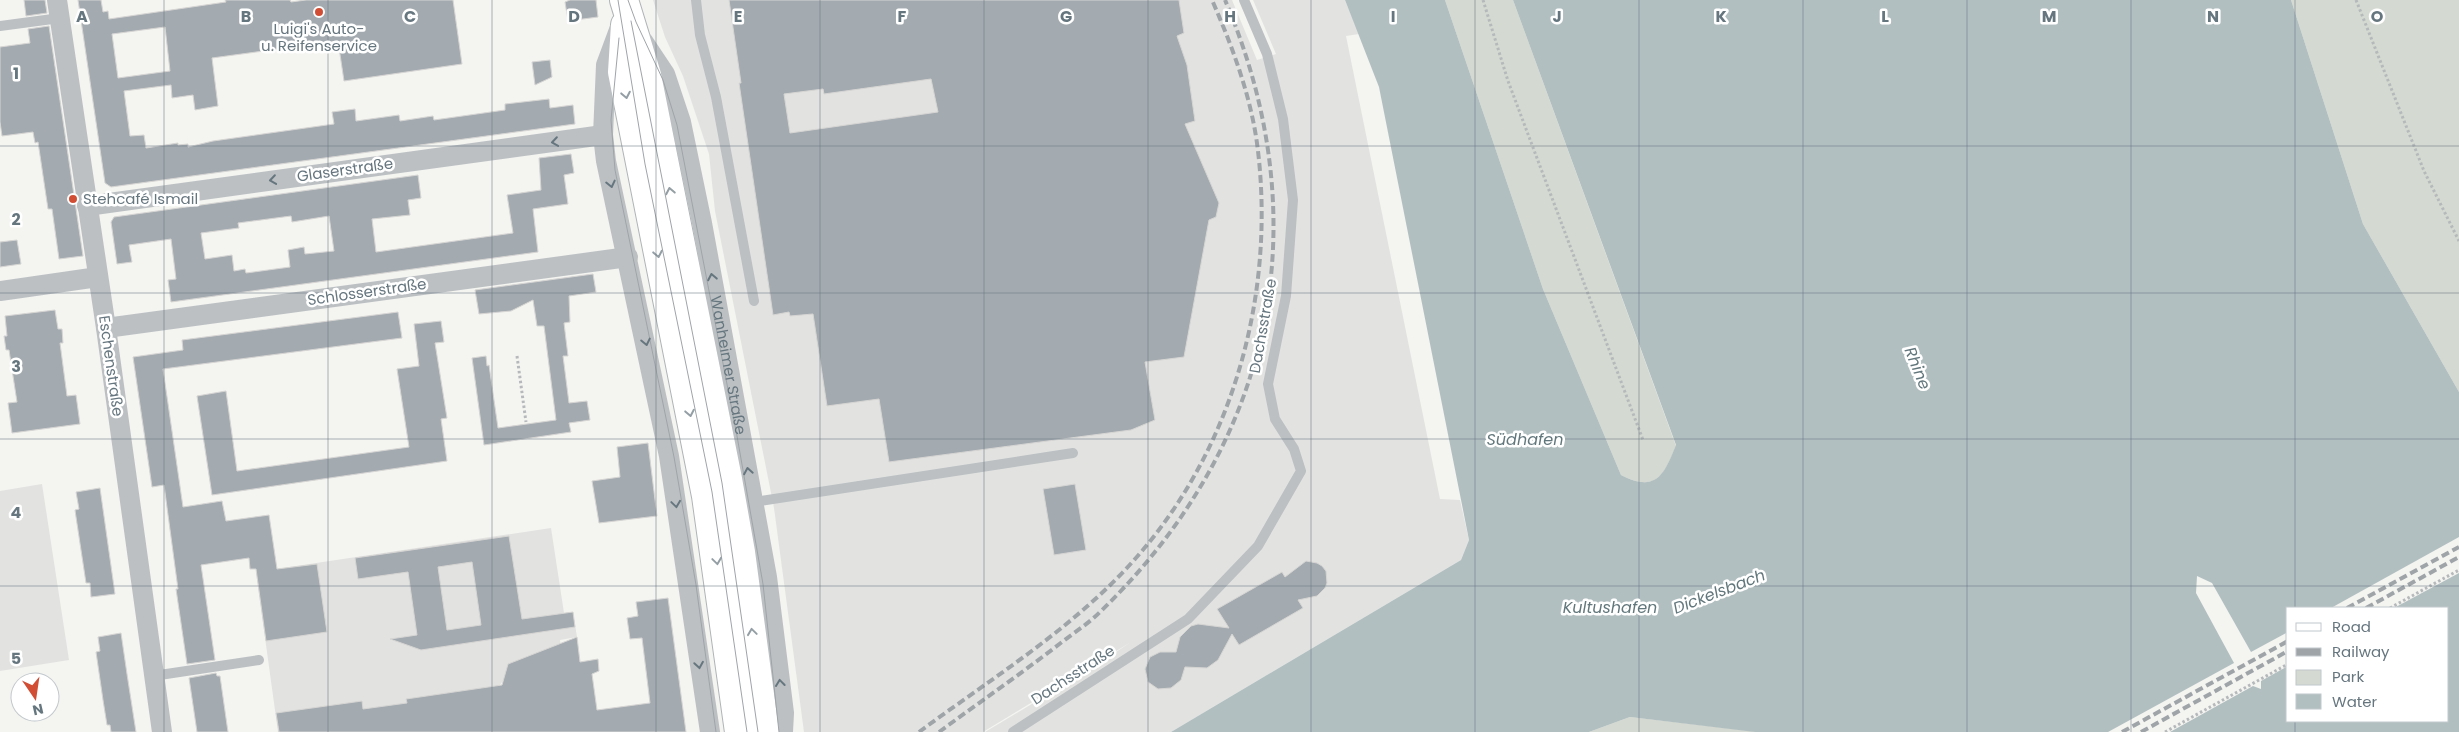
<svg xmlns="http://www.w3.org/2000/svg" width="2459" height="732" font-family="Poppins,sans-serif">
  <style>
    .built { fill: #e2e3e1 }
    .green { fill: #d4d9d1 }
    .water { fill: #b2bfc1; fill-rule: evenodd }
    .pier { fill: #f4f4f1 }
    .building { fill: #a4abb0; stroke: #d6d5d4; fill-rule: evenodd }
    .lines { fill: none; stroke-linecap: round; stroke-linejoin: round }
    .secondary-casing { stroke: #aeb4b7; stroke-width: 30 }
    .path { stroke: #b6b9bb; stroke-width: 3; stroke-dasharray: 2.5 2.5; stroke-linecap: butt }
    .lane { stroke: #bcc0c3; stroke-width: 10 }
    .street { stroke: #bcc0c3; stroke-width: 20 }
    .secondary { stroke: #fff; stroke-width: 28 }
    .tram { stroke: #9ea4a8; stroke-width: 1 }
    .rail { stroke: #9ea4a8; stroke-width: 4; stroke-dasharray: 8 4; stroke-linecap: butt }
    .oneway { stroke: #949fa5 }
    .oneway2 { stroke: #66767f }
    .grid { fill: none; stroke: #66767f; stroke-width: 1; stroke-opacity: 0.55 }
    .poi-dot { fill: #d14e35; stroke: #fff; stroke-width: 2 }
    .labels { text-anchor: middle; stroke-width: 5; stroke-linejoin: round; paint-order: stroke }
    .poi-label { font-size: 15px; fill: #66767f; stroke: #fff }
    .street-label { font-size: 15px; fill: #66767f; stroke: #fff }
    .water-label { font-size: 16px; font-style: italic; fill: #62777c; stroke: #fff }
    .grid-label { font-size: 16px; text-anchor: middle; font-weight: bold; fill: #66767f; stroke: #fff; stroke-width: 5; stroke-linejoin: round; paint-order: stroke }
  </style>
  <rect width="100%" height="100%" fill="#f4f4f1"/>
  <!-- built -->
  <g class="built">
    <polygon points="653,0 1232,0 1257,60 1276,54 1253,0 1345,0 1359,34 1346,36 1440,499 1460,500 1469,540 1461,560 1171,732 985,732 1095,666 1131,642 983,732 804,732 774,508 715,211 709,154 683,76 665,37"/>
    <polygon points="42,484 69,660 0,671 0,491"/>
    <polygon points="551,528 564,613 573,612 577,637 560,640 563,664 510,672 499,686 504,723 627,706 631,732 278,732 256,572"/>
  </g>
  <!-- green -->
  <g class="green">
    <path d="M 1445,0 L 1513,0 L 1676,446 C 1664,475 1656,493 1621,475 L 1543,289 Z"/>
    <polygon points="2291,0 2459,0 2459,392 2363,224"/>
    <polygon points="1630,717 1752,731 1755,732 1589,732"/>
  </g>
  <!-- water -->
  <path class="water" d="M 1345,0 L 1445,0 L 1543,289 L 1621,475 C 1656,493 1664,475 1676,445 L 1513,0 L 2291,0 L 2363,224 L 2459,392 L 2459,732 L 1755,732 L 1630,717 L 1589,732 L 1171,732 L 1461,560 L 1469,540 L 1379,87 ZM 2288,608 L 2448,608 L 2448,721 L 2288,721 Z"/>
  <!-- pier -->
  <g class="pier">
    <polygon points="2459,537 2459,573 2394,608 2331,608"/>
    <polygon points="2197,576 2212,583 2251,652 2288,632 2288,666 2261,681 2261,689 2253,686 2170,732 2108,732 2234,663 2196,593"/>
  </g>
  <!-- building -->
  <g class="building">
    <polygon points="24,0 45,0 47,13 26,16"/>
    <path d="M 78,0 L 101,0 L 103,12 L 108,11 L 109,19 L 226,2 L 225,0 L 290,0 L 291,2 L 306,0 L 453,0 L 462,64 L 344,81 L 338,41 L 212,58 L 218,106 L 195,110 L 193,95 L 172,98 L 171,85 L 124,91 L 130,136 L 144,135 L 146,148 L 178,143 L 178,145 L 188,144 L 188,147 L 213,141 L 334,124 L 332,112 L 355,109 L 356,121 L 399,115 L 400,121 L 433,116 L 434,120 L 505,110 L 505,104 L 549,99 L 550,108 L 573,105 L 575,124 L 111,187 L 105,183 ZM 165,27 L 170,71 L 118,78 L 112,34 Z"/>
    <polygon points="570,0 596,0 598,17 568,21 565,2"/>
    <path d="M 729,0 L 1179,0 L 1184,33 L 1177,36 L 1187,65 L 1195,121 L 1185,124 L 1219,203 L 1216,217 L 1209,220 L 1184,357 L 1145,362 L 1155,420 L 1131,430 L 889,462 L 879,399 L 827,406 L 813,314 L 790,316 L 789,312 L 773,315 L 739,83 L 741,83 ZM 931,79 L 938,112 L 790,133 L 784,94 L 823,89 L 824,94 Z"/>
    <polygon points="49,26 83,256 59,259 52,209 48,209 38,142 35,143 33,132 2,136 0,122 0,47 30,43 28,29"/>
    <polygon points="550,60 552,77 535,85 532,62"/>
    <path d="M 571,154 L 574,173 L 564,175 L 568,204 L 533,209 L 538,252 L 171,302 L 168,280 L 176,279 L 171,239 L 129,245 L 132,262 L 117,264 L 111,222 L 114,217 L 418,175 L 421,198 L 408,200 L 410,215 L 372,219 L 376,252 L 513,233 L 507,195 L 541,190 L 539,158 ZM 291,216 L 292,222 L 329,216 L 334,251 L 305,254 L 304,247 L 288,250 L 290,267 L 246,273 L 245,269 L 234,271 L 232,255 L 205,259 L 201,233 L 239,228 L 238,223 Z"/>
    <polygon points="17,240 21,264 0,267 0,242"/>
    <polygon points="593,274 596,292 569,296 570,322 564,323 568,356 563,356 569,403 587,401 590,420 569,423 571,432 484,445 472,358 486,356 487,366 489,365 498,428 556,420 544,326 537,326 533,300 511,311 479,314 475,290"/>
    <polygon points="55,310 58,329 62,329 63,343 60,343 67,396 76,395 80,424 12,433 8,403 17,402 9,350 6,350 4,336 7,336 5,316"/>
    <polygon points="398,312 402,338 163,369 183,507 222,501 226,521 269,515 277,569 317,564 327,632 266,641 256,569 250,569 249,558 201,565 215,660 187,664 176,589 178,589 164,485 152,487 133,357 183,350 182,340"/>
    <polygon points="441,321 444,342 435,343 447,418 441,419 447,461 212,495 197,396 226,391 237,471 409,447 397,369 419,366 414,324"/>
    <polygon points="648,443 657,516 599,523 592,481 620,477 617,447"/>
    <polygon points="1075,484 1086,550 1054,555 1043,489"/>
    <polygon points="100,488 115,594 91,597 90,583 86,583 76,517 75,510 79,509 76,492"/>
    <path d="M 509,536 L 522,619 L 573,612 L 575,627 L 421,650 L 390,639 L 417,635 L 408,572 L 358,579 L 355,558 ZM 472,562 L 481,625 L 447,630 L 438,567 Z"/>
    <polygon points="1306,561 1317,563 1322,566 1326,571 1327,583 1325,588 1317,596 1298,600 1303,608 1239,645 1232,634 1218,660 1207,668 1185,667 1181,680 1171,688 1158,689 1148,682 1145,669 1150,657 1160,652 1176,652 1180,637 1191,626 1198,624 1229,628 1217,609 1282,572 1285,577"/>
    <polygon points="668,598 686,732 279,732 276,713 362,701 363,709 407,703 406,699 502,685 508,664 577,637 580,662 598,659 599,671 592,674 597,710 650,703 642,638 630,639 627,618 638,616 636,602"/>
    <polygon points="121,633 127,674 136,732 111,732 110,725 107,725 103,700 96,652 100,651 98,637"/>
    <polygon points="216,673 217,676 220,676 228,732 197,732 189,678"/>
  </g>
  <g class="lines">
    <defs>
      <g id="secondary">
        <polyline points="624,0 647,75 728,479 741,552 765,732"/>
        <polyline points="625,25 622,72 706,496 739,732"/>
      </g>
    </defs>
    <!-- secondary casing -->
    <use href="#secondary" class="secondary-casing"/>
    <!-- path -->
    <g class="path">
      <polyline points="1483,0 1508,81 1643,440"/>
      <polyline points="2356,0 2424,171 2459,241"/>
      <polyline points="517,356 526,422"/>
      <polyline points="2390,608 2459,570"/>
      <polyline points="2165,732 2288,664"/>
    </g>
    <!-- lane -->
    <g class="lane">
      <polyline points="696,0 700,35 716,97 754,301"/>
      <polyline points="0,26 60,18"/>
      <polyline points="754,502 1073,453"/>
      <polyline points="153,676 259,660"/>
      <polyline points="1013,732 1188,619 1258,546 1301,471 1294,449 1275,419 1268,384 1286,296 1293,200 1283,119 1267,54 1244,0"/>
    </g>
    <!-- street -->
    <g class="street">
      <polyline points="57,0 106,328 162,732"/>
      <polyline points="619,30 606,65 603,135 606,161 669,456 710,732"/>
      <path id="s1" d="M 643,41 L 665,74 L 681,122 L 702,223 L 767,577 L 784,713 L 783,732"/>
      <polyline points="87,206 603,135"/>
      <polyline points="0,291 98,277"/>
      <polyline points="106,328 628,257"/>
    </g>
    <!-- secondary -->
    <use href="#secondary" class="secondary"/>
    <!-- tram -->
    <g class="tram">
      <polyline points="618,0 645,164 712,492 747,732"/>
      <polyline points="628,0 636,22 663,80 677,125 737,436 763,584 779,732"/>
      <polyline points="631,21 722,483 758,732"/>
      <polyline points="619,38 611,120 615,170 674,457 696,585 716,732"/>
    </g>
    <!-- rail -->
    <g class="rail">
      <polyline points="2347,608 2459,547"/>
      <polyline points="2366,608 2459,557"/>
      <path d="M 919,732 C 992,678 1074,628 1135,559 C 1233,449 1275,296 1258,151 C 1252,99 1233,48 1212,0"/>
      <path d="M 939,732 C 980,702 1022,673 1062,642 C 1075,632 1089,623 1100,612 C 1274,444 1320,222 1225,0"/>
      <polyline points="2122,732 2288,641"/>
      <polyline points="2141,732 2288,651"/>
    </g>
  </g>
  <!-- one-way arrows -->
  <defs><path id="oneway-chevron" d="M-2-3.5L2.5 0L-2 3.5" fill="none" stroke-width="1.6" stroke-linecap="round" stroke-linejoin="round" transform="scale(1.25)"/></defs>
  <g class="oneway">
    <use href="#oneway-chevron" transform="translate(626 95) rotate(79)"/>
    <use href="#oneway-chevron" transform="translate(670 191) rotate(-101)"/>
    <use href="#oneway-chevron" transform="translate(658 254) rotate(79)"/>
    <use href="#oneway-chevron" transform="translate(690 413) rotate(79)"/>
    <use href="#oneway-chevron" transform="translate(717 561) rotate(82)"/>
    <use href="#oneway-chevron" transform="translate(752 632) rotate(-98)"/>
  </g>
  <g class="oneway2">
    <use href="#oneway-chevron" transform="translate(555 142) rotate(172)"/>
    <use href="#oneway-chevron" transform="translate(273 180) rotate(172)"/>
    <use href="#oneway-chevron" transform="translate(611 184) rotate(77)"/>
    <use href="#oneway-chevron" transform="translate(712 277) rotate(-101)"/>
    <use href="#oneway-chevron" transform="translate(646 342) rotate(78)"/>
    <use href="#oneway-chevron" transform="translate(748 471) rotate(-100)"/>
    <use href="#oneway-chevron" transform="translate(676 504) rotate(82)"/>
    <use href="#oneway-chevron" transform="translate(699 665) rotate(81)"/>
    <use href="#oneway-chevron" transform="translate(780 683) rotate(-97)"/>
  </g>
  <!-- grid -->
  <path class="grid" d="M 164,0 L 164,732M 328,0 L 328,732M 492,0 L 492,732M 656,0 L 656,732M 820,0 L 820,732M 984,0 L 984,732M 1148,0 L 1148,732M 1311,0 L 1311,732M 1475,0 L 1475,732M 1639,0 L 1639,732M 1803,0 L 1803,732M 1967,0 L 1967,732M 2131,0 L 2131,732M 2295,0 L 2295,608M 0,146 L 2459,146M 0,293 L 2459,293M 0,439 L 2459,439M 0,586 L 2459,586M 2295,721 L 2295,732"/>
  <!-- markers -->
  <g class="poi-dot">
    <circle cx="319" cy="12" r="5"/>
    <circle cx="73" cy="199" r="5"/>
  </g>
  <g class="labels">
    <!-- poi labels -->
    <g class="poi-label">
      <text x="319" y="34">Luigi's Auto-<tspan x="319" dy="17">u. Reifenservice</tspan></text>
      <text x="83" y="204" text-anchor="start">Stehcafé Ismail</text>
    </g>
    <!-- street labels -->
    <g class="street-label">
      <text transform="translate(345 170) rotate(-8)" y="5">Glaserstraße</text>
      <text transform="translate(367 292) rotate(-8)" y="5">Schlosserstraße</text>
      <text transform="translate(1263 326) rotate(-80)" y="5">Dachsstraße</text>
      <text dy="5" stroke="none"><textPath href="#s1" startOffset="338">Wanheimer Straße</textPath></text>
      <text transform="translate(111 366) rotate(82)" y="5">Eschenstraße</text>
      <text transform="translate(1073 675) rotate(-33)" y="5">Dachsstraße</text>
    </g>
    <!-- water labels -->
    <g class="water-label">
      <text transform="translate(1918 368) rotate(68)" y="6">Rhine</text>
      <text x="1525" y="445">Südhafen</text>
      <text transform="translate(1719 591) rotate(-21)" y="6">Dickelsbach</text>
      <text x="1610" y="613">Kultushafen</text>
    </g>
  </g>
  <g class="grid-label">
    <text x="82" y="22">A</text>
    <text x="246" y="22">B</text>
    <text x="410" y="22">C</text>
    <text x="574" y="22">D</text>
    <text x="738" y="22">E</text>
    <text x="902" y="22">F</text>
    <text x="1066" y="22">G</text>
    <text x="1230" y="22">H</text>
    <text x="1393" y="22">I</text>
    <text x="1557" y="22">J</text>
    <text x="1721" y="22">K</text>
    <text x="1885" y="22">L</text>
    <text x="2049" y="22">M</text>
    <text x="2213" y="22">N</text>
    <text x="2377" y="22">O</text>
    <text x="16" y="79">1</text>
    <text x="16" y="225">2</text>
    <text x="16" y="372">3</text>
    <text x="16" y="518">4</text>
    <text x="16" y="664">5</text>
  </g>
  <!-- legend -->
  <rect x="2286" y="607" width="162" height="115" fill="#ffffff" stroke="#c2c8cc"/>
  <rect x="2296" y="623" width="25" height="8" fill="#ffffff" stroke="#c2c8cc"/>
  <text x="2332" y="632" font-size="15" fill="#66767f">Road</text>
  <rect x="2296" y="648" width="25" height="8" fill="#9ea4a8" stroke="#c2c8cc"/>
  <text x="2332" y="657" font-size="15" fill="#66767f">Railway</text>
  <rect x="2296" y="670" width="25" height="15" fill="#d4d9d1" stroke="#c2c8cc"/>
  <text x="2332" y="682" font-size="15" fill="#66767f">Park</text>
  <rect x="2296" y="694" width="25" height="15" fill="#b2bfc1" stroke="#c2c8cc"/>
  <text x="2332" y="707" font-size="15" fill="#66767f">Water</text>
  <!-- north arrow -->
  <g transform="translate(35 697) rotate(167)"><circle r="24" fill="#ffffff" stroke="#c2c8cc"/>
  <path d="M0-4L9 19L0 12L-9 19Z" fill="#d14e35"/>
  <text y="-8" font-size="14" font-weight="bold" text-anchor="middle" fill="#66767f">N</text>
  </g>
</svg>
